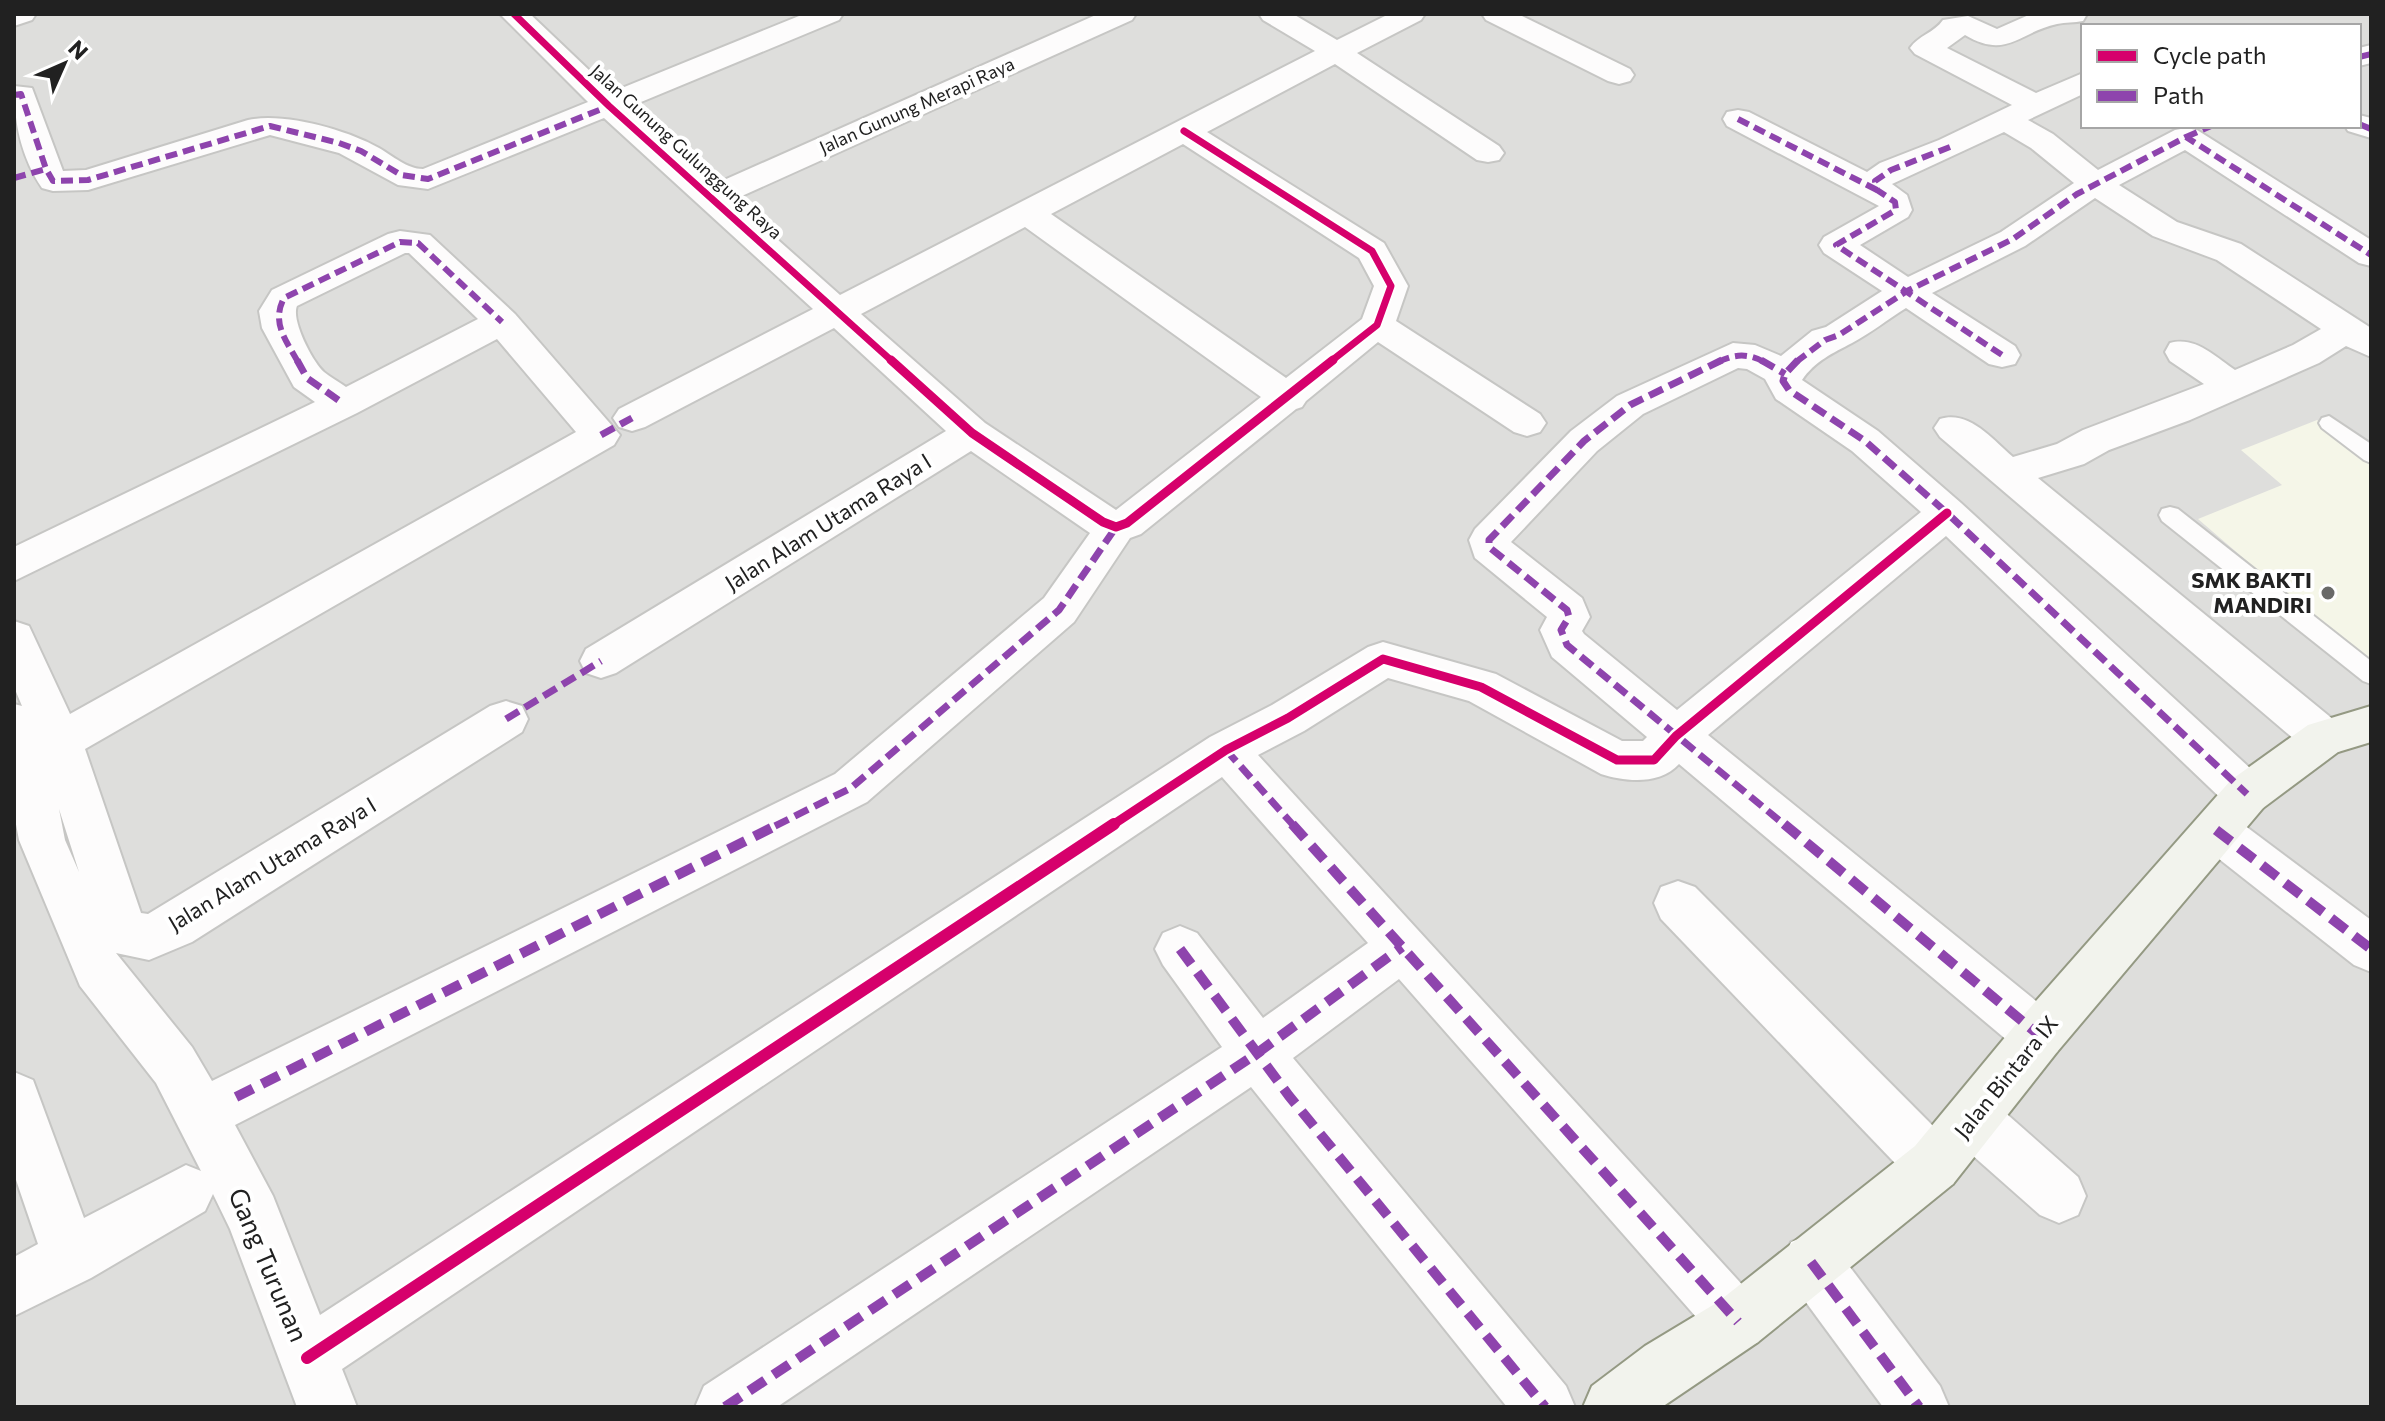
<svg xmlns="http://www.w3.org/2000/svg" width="2385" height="1421" font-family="Commissioner,sans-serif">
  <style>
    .residential { fill: #dededc; fill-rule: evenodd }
    .education { fill: #f5f6e8 }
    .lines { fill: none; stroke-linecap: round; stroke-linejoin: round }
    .lane-casing { stroke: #c6c6c4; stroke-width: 4 }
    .street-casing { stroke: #c6c6c4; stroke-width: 4 }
    .secondary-casing { stroke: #949983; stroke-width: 4 }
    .lane { fill: #fdfcfc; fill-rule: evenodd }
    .street { fill: #fdfcfc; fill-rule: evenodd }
    .secondary { fill: #f2f3ed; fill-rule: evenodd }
    .quiet-far2 { stroke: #8e44ad; stroke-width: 6; stroke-dasharray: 12 6; stroke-linecap: butt }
    .quiet-far1 { stroke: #8e44ad; stroke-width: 7; stroke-dasharray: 15 7; stroke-linecap: butt }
    .quiet { stroke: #8e44ad; stroke-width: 10; stroke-dasharray: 19 10; stroke-linecap: butt }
    .cycleway-far2-casing { stroke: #fff; stroke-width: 11 }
    .cycleway-far1-casing { stroke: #fff; stroke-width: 14 }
    .cycleway-casing { stroke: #fff; stroke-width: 17 }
    .cycleway-far2 { stroke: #d6006c; stroke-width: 7 }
    .cycleway-far1 { stroke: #d6006c; stroke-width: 9 }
    .cycleway { stroke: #d6006c; stroke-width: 12 }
    .poi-dot { fill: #696968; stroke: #fff; stroke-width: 3 }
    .labels { text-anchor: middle; stroke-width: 8; stroke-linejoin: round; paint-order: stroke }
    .far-street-label { font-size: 18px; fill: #212121; stroke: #fff }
    .street-label { font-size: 22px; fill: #212121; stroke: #fff }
    .poi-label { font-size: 22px; font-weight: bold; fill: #212121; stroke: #fff; text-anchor: end }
    .near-street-label { font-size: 26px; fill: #212121; stroke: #fff }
  </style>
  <rect width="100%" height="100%" fill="#efeeeb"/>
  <!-- residential -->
  <path class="residential" d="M 14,14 L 2371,14 L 2371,1407 L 14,1407 ZM 2083,26 L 2359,26 L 2359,126 L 2083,126 Z"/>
  <!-- education -->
  <polygon class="education" points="2317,420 2371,461 2371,668 2198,519 2282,485 2241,450"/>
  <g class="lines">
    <defs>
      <g id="lane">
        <polygon points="2329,416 2371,444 2371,463 2364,460 2322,428 2319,423 2322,418"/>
        <polygon points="2170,507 2178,509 2371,661 2371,684 2363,681 2162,521 2159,515 2162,509"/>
      </g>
      <g id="street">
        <polygon points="14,14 36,14 32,20 14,26"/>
        <path d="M 500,14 L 530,14 L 612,92 L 804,14 L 843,14 L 839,20 L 629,107 L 715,184 L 1098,14 L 1136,14 L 1132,20 L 733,200 L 840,295 L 1315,51 L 1263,20 L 1259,14 L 1293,14 L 1337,40 L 1389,14 L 1425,14 L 1421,20 L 1357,53 L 1499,146 L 1504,153 L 1499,160 L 1488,162 L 1477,160 L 1335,64 L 1207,132 L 1384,243 L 1408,286 L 1396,321 L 1540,414 L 1546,423 L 1540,432 L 1527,436 L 1514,432 L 1378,342 L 1306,401 L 1302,407 L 1296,409 L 1141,534 L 1130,538 L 1074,622 L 867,802 L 235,1125 L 273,1196 L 320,1315 L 1210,737 L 1272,705 L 1368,647 L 1383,642 L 1496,674 L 1622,741 L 1643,741 L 1647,737 L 1552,657 L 1540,630 L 1547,617 L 1475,558 L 1469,540 L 1475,529 L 1571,431 L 1617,396 L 1733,343 L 1755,345 L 1781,356 L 1812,331 L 1826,327 L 1882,291 L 1824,253 L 1819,245 L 1824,237 L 1879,206 L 1727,126 L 1723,119 L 1727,112 L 1738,110 L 1749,112 L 1867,172 L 1880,163 L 1939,140 L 2012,105 L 1915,54 L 1910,48 C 1919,35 1934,33 1943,20 L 1968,16 L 1997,29 L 2031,14 L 2087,14 L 2083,21 C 2074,23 2066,22 2057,24 C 2019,32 2007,60 1965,35 L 1947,48 L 2036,93 L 2083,73 L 2083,94 L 2028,120 L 2053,134 L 2098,170 L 2175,130 L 2186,128 L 2197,130 L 2371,240 L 2371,266 L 2359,263 L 2185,150 L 2119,185 L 2177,222 L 2241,244 L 2371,328 L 2371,357 L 2346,346 L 2319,363 L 2190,420 L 2109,450 L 2084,464 L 2038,478 L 2340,725 L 2346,738 L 2340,751 L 2324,757 L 2308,751 L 1940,437 L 1934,428 L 1940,419 C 1969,410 1992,439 2013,457 L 2057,444 L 2083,430 L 2204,384 L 2170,361 L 2165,352 L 2170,343 C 2196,336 2215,357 2235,370 L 2293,345 L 2321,329 L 2217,260 L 2153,236 L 2095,198 L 2025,246 L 1932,293 L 2015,346 L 2020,355 L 2015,364 L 2002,367 L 1989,364 L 1906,308 C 1888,319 1871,333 1852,343 C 1833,353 1815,361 1802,380 L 1878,431 L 1961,503 L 2263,780 L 2270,794 L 2263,808 L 2247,814 L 2231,808 L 1946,536 L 1708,735 L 2057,1018 L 2065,1035 L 2057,1052 L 2039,1060 L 2021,1052 L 1679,764 C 1660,785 1626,782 1601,774 L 1469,701 L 1388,678 L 1304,731 L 1258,755 L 1758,1302 L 1767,1322 L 1758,1342 L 1738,1351 L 1718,1342 L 1399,979 L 1293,1058 L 1566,1386 L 1575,1407 L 1507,1407 L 1251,1087 L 777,1407 L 695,1407 L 704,1386 L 1222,1047 L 1163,965 L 1155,949 L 1163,933 L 1180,926 L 1197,933 L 1263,1018 L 1368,943 L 1222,777 L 342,1369 L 357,1407 L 297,1407 L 230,1229 L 213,1194 L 205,1211 L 91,1278 L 14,1316 L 14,1257 L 38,1244 L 14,1174 L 14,1072 L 33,1080 L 84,1218 L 186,1165 L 201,1171 L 156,1083 L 80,986 L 19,840 L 14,814 L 14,704 L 22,706 L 14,687 L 14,621 L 29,626 L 70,714 L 576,432 L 497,339 L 357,413 L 14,581 L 14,547 L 315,402 L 294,387 L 262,328 L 259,311 L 272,290 L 388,234 L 400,231 L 430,235 L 515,314 L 620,435 L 614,445 L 85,749 L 141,913 L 148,914 L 490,706 L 506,701 L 522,706 L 528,719 L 522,732 L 192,942 L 149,960 L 116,953 L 192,1047 L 212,1081 L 835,774 L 1044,598 L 1090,533 L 971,451 L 616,673 L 601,678 L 586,673 L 580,661 L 586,649 L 946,431 L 834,328 L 645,427 L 632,431 L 619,427 L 613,418 L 619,409 L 813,309 L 604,118 L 428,189 L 398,185 L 339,153 L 270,135 L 88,190 L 53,191 L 42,188 C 21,157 14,122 14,86 L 32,88 L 63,171 L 86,170 L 248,120 C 284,112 347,130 379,148 C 393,156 407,169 423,169 L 588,102 ZM 2004,132 L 2031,148 L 2074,183 L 2001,232 L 1908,277 L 1860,245 L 1908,217 L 1912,210 L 1907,195 L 1892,184 ZM 1183,144 L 1359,258 L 1374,286 L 1362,319 L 1286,378 L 1051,214 ZM 1025,227 L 1261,397 L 1116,510 L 985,423 L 861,314 ZM 405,253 L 409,253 L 478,319 L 346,387 C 339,382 330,377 324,372 C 312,361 291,320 297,306 ZM 1738,368 L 1747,369 L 1765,379 L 1776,399 L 1852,451 L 1921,512 L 1677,710 L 1584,634 L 1582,631 L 1590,617 L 1582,598 L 1511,542 L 1597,451 L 1643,414 ZM 59,809 L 79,872 L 65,840 Z"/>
        <polygon points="1482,14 1518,14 1630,69 1634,75 1630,81 1619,84 1608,81 1486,20"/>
        <polygon points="2371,45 2371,63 2359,66 2359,48"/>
        <polygon points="2359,115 2371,118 2371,138 2348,131 2345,126 2359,126"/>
        <polygon points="2216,809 2232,816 2371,920 2371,972 2354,965 2200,844 2193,830 2200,816"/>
        <polygon points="1678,881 1695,887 1953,1146 1961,1165 1953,1184 1934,1192 1915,1184 1661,919 1654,903 1661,887"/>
        <polygon points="1973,1093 1992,1101 2078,1177 2086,1196 2078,1215 2059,1223 2040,1215 1954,1139 1946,1120 1954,1101"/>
        <polygon points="1811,1234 1831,1242 1940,1386 1949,1407 1883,1407 1791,1282 1783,1262 1791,1242"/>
      </g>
      <polygon id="secondary" points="2371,706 2371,742 2338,752 2263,808 2057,1052 1953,1184 1758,1342 1662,1407 1583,1407 1592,1386 1645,1346 1718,1302 1915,1146 2021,1018 2231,780 2308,725"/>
    </defs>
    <!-- lane casing -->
    <use href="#lane" class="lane-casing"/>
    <!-- street casing -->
    <use href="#street" class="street-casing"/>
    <!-- secondary casing -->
    <use href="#secondary" class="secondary-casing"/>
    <!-- lane -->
    <use href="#lane" class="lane"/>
    <!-- street -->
    <use href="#street" class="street"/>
    <!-- secondary -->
    <use href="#secondary" class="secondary"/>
    <!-- quiet-far2 -->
    <g class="quiet-far2">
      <polyline points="2359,57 2371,54"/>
      <polyline points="14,95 21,94 46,169 53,181 88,180 270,126 339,143 361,151 401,175 428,179 609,106"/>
      <polyline points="1738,119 1877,190"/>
      <polyline points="2359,124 2371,129"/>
      <polyline points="2186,137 2211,126"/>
      <polyline points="1950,147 1891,170 1875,181 1877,190 1895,202 1896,210 1836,245 2002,355"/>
      <polyline points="14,178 46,169"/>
      <path d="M 298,362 C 286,340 271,323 284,298 L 400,242 L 418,243 L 502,322"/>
      <path d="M 1718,362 C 1734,354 1748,353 1764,362"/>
      <polyline points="1796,362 1825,340 1839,335 1907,291 2013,239 2077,194 2186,137 2371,255"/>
    </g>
    <!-- quiet-far1 -->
    <g class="quiet-far1">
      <polyline points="297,360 307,378 344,404"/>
      <polyline points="1722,360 1630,405 1584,441 1489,540 1489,547 1567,610 1569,617 1561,630 1567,645 1786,826"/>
      <polyline points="1761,360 1785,374"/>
      <polyline points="1798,360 1785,374 1783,381 1789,390 1865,441 1947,513 2247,794"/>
      <polyline points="601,435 632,418"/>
      <polyline points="506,719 601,661"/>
      <polyline points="1226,750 1294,826"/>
      <polyline points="775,826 851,788 1059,610 1116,527"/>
    </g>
    <!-- quiet -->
    <g class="quiet">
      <polyline points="1292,824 1738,1322"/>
      <polyline points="1784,824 2039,1035"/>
      <polyline points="2216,830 2371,949"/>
      <polyline points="1180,949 1289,1096 1545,1407"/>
      <polyline points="236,1097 779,824"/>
      <polyline points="1811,1262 1919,1407"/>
      <polyline points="725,1407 1256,1054 1402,947"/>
    </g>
    <defs>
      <g id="cycleway-far2">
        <polyline points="514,14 609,106 893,362"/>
        <polyline points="1184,131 1372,251 1391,286 1377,325 1330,362"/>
      </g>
      <g id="cycleway-far1">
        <polyline points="891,360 972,433 1103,522 1116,527 1127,523 1333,360"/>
        <polyline points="1111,826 1226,750 1288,718 1383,659 1481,687 1617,760 1654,760 1676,736 1947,513"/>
      </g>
      <polyline id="cycleway" points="307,1358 1114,824"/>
    </defs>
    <!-- cycleway-far2 casing -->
    <use href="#cycleway-far2" class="cycleway-far2-casing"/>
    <!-- cycleway-far1 casing -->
    <use href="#cycleway-far1" class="cycleway-far1-casing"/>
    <!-- cycleway casing -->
    <use href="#cycleway" class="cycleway-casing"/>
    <!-- cycleway-far2 -->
    <use href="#cycleway-far2" class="cycleway-far2"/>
    <!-- cycleway-far1 -->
    <use href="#cycleway-far1" class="cycleway-far1"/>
    <!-- cycleway -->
    <use href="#cycleway" class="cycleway"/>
  </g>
  <!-- markers -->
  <circle class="poi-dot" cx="2328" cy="593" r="8"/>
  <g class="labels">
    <!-- far-street labels -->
    <g class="far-street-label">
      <text transform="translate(917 106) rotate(-24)" y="6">Jalan Gunung Merapi Raya</text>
      <text transform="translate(686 152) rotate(42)" y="6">Jalan Gunung Gulunggung Raya</text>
    </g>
    <!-- street labels -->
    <g class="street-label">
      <text transform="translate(828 522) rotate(-32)" y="8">Jalan Alam Utama Raya I</text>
      <text transform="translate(272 864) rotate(-31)" y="8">Jalan Alam Utama Raya I</text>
      <text transform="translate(2006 1077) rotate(-51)" y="8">Jalan Bintara IX</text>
    </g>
    <!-- poi labels -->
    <g class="poi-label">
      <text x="2312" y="588">SMK BAKTI<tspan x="2312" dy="25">MANDIRI</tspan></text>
    </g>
    <!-- near-street labels -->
    <g class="near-street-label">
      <text transform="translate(268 1265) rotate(67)" y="9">Gang Turunan</text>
    </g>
  </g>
  <!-- border -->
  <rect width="2385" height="1421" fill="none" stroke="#212121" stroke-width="32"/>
  <!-- legend -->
  <rect x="2081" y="24" width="280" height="104" fill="#ffffff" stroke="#a6a6a6" stroke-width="2"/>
  <rect x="2097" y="50" width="40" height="12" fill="#d6006c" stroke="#a6a6a6" stroke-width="2"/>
  <text x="2153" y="64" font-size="24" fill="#212121">Cycle path</text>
  <rect x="2097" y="90" width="40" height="12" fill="#8e44ad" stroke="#a6a6a6" stroke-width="2"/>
  <text x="2153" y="104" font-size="24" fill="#212121">Path</text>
  <!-- north arrow -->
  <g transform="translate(64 64) rotate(45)" stroke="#ffffff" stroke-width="6" paint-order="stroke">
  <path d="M0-6L14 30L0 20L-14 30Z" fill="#212121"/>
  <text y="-12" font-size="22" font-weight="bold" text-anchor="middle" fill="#212121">N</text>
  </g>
</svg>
